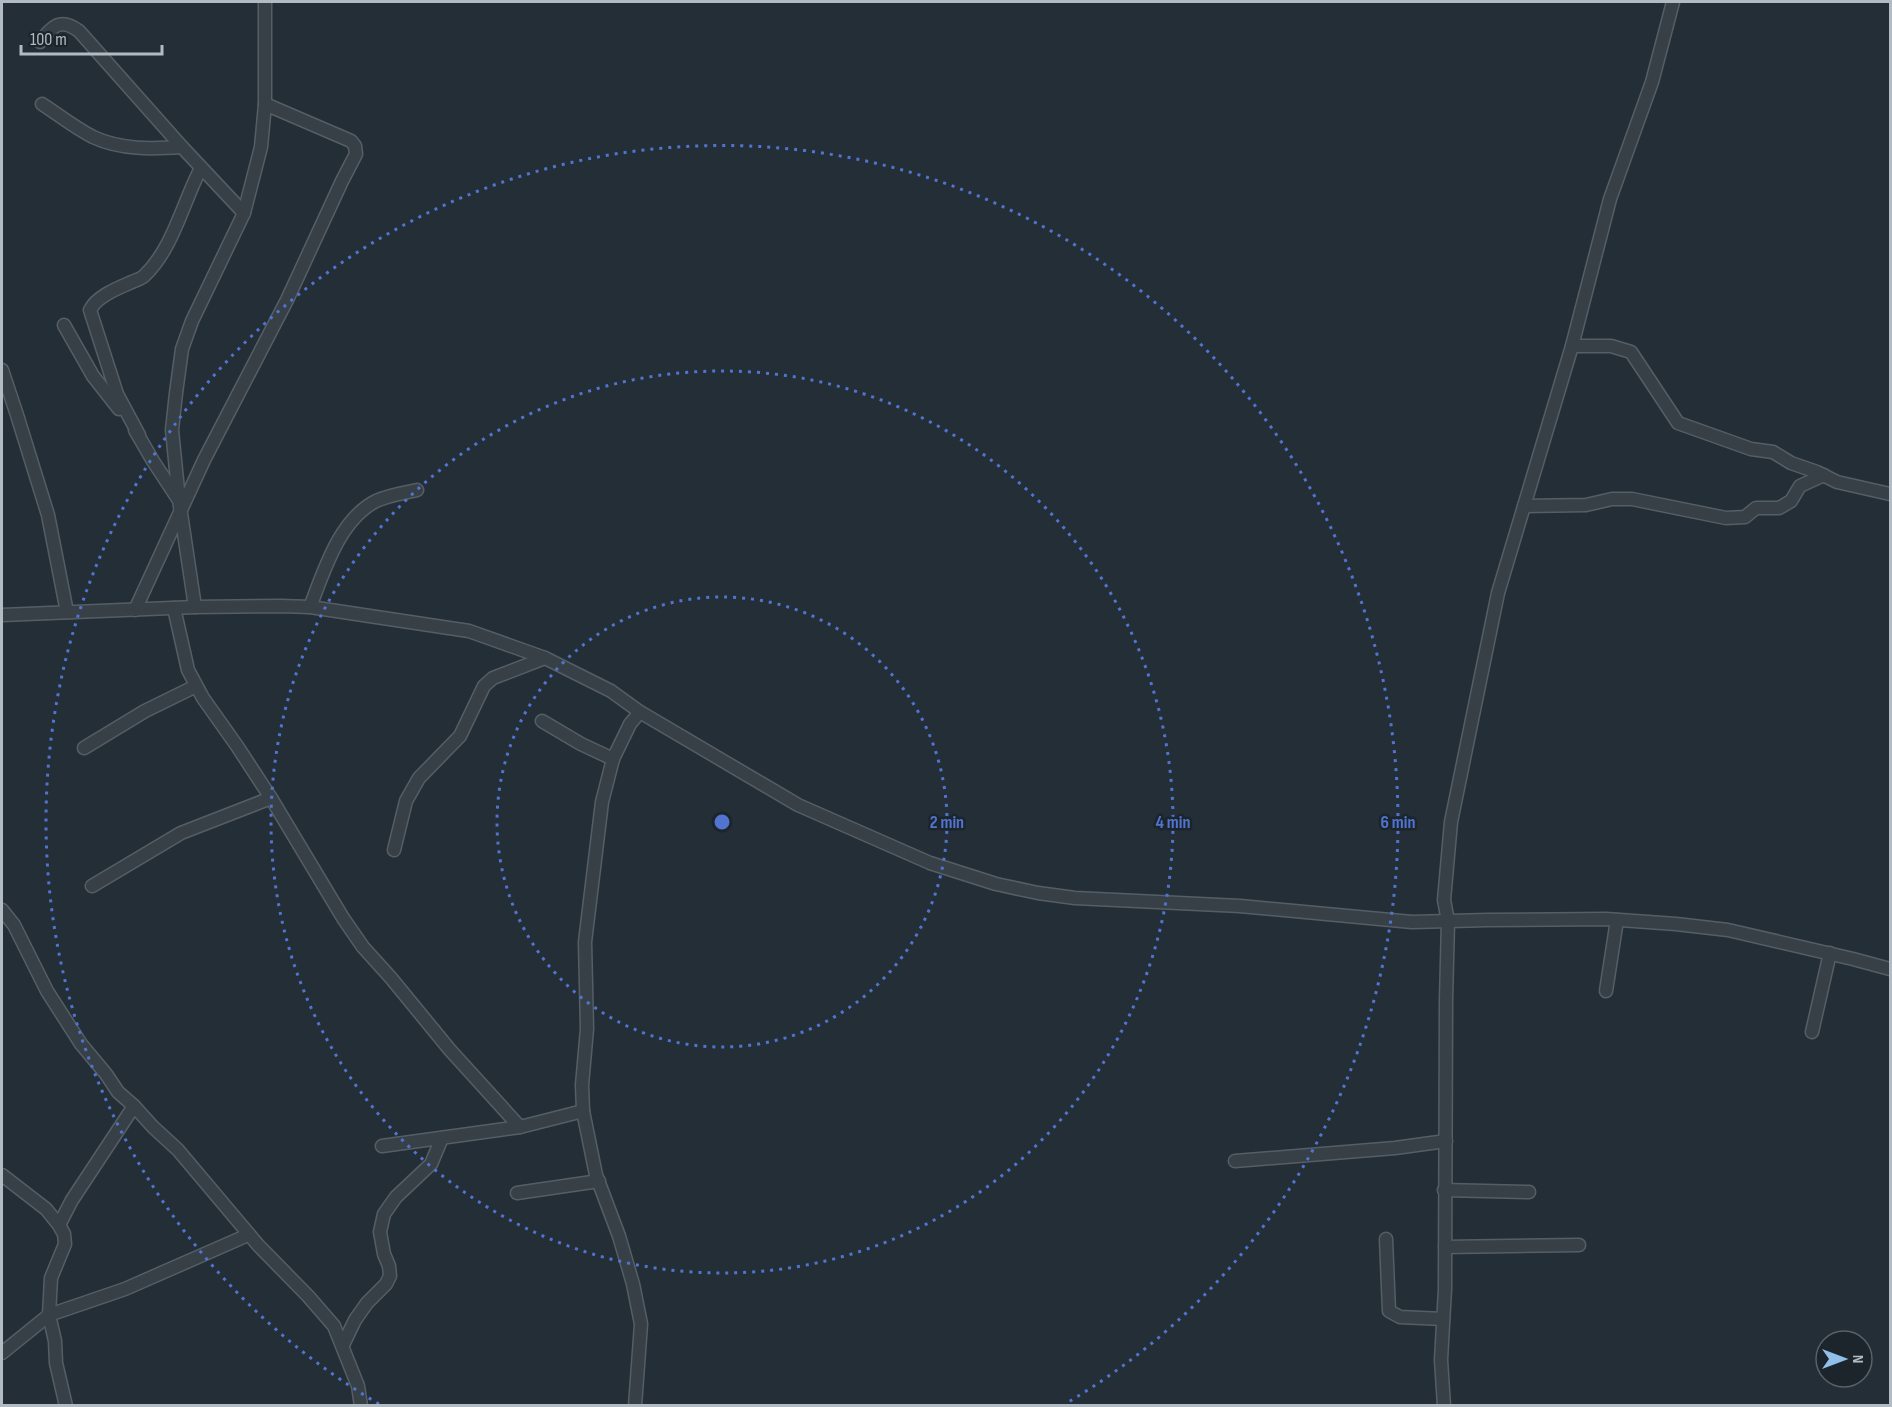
<svg xmlns="http://www.w3.org/2000/svg" width="1892" height="1407" font-family="'Sofia Sans Condensed',sans-serif">
  <style>
    .lines { fill: none; stroke-linecap: round; stroke-linejoin: round }
    .minor-casing { stroke: #555e65; stroke-width: 15 }
    .minor { stroke: #374047; stroke-width: 12 }
    .ring { fill: none; stroke: #5174d1; stroke-width: 3; stroke-dasharray: 3 6 }
    .centre { fill: #5174d1; stroke: #1c252c; stroke-width: 3 }
    .ring-label { font-size: 18px; text-anchor: middle; font-weight: bold; fill: #5174d1; stroke: #1c252c; stroke-width: 5; stroke-linejoin: round; paint-order: stroke }
  </style>
  <rect width="100%" height="100%" fill="#242e36"/>
  <g class="lines">
    <defs>
      <g id="minor">
        <path d="M 40,42 C 53,26 60,17 79,31 L 182,147 L 244,213"/>
        <path d="M 42,104 C 59,115 75,128 93,137 C 121,150 152,149 182,147"/>
        <polyline points="64,325 93,376 119,409"/>
        <polyline points="1572,346 1611,346 1631,352 1678,423 1751,449 1773,452 1791,463 1817,472 1837,482 1890,494"/>
        <polyline points="2,370 17,415 48,515 67,612"/>
        <polyline points="135,430 153,461 178,499"/>
        <path d="M 139,435 L 117,394 L 90,310 C 97,296 118,288 132,282 C 136,280 141,279 144,276 C 173,249 183,202 201,168"/>
        <polyline points="1524,506 1586,505 1612,499 1632,499 1726,518 1745,517 1756,508 1779,508 1791,501 1800,486 1824,475"/>
        <polyline points="195,607 179,500 172,430 176,393 182,349 192,321 244,213 261,147 265,104 265,2"/>
        <path d="M 310,607 C 324,571 339,520 376,501 C 389,495 404,493 417,490"/>
        <polyline points="174,608 188,670 203,698 237,746 271,798 343,918 363,947 391,978 450,1050 520,1127"/>
        <polyline points="135,610 204,460 287,300 342,181 356,154 355,146 351,141 265,104"/>
        <polyline points="2,615 195,607 281,606 310,607 469,631 545,658 611,691 640,712 798,805 930,863 996,884 1038,893 1075,898 1240,906 1412,922 1488,920 1606,919 1676,924 1728,930 1853,959 1890,969"/>
        <polyline points="542,721 581,744 613,759"/>
        <polyline points="84,748 145,711 196,686"/>
        <polyline points="394,850 406,801 419,778 460,736 484,686 493,678 545,658"/>
        <polyline points="92,886 181,833 271,798"/>
        <polyline points="2,910 14,925 47,991 81,1044 106,1074 118,1092 134,1106 153,1127 178,1150 258,1245 308,1296 334,1326 358,1386 361,1406"/>
        <polyline points="1606,991 1617,920"/>
        <polyline points="1812,1032 1830,953"/>
        <polyline points="382,1146 520,1127 583,1111"/>
        <polyline points="1235,1161 1395,1148 1446,1141"/>
        <polyline points="2,1175 46,1209 59,1225 64,1234 65,1244 51,1278 49,1315 55,1341 56,1363 66,1406"/>
        <polyline points="1444,1190 1529,1192"/>
        <polyline points="517,1193 599,1181"/>
        <polyline points="59,1225 72,1200 134,1106"/>
        <polyline points="1386,1239 1389,1311 1400,1317 1443,1319"/>
        <polyline points="1445,1247 1579,1245"/>
        <polyline points="343,1345 355,1320 367,1303 386,1284 390,1276 389,1266 384,1254 380,1232 384,1214 396,1197 431,1164 442,1138"/>
        <polyline points="2,1353 49,1315 125,1289 248,1235"/>
        <polyline points="635,1406 641,1324 633,1284 619,1236 596,1175 583,1111 582,1085 587,1029 585,942 602,802 613,759 630,724 640,712"/>
        <polyline points="1444,1406 1441,1360 1445,1289 1446,1000 1448,921 1444,900 1451,822 1498,593 1572,346 1610,199 1652,82 1673,2"/>
      </g>
    </defs>
    <!-- minor casing -->
    <use href="#minor" class="minor-casing"/>
    <!-- minor -->
    <use href="#minor" class="minor"/>
  </g>
  <!-- distance rings -->
  <g class="ring">
    <circle cx="722" cy="822" r="225"/>
    <circle cx="722" cy="822" r="451"/>
    <path d="M379 1404A676 676 0 1 1 1065 1404"/>
  </g>
  <circle cx="722" cy="822" r="9" class="centre"/>
  <g class="ring-label">
    <text x="947" y="828">2 min</text>
    <text x="1173" y="828">4 min</text>
    <text x="1398" y="828">6 min</text>
  </g>
  <!-- border -->
  <rect width="1892" height="1407" fill="none" stroke="#b2bbc3" stroke-width="6"/>
  <!-- north arrow -->
  <g transform="translate(1844 1359) rotate(90)"><circle r="28" fill="#1c252c" stroke="#586168" stroke-width="1.5"/>
  <path d="M0-4.5L10 22L0 15L-10 22Z" fill="#90bfea"/>
  <text y="-9" font-size="16" font-weight="bold" text-anchor="middle" fill="#b2bbc3">N</text>
  </g>
  <!-- scale -->
  <path d="M21 45v9h141v-9" fill="none" stroke="#b2bbc3" stroke-width="3"/>
  <text x="30" y="45" font-size="18" fill="#b2bbc3" stroke="#1c252c" stroke-width="4.5" paint-order="stroke">100 m</text>
</svg>
